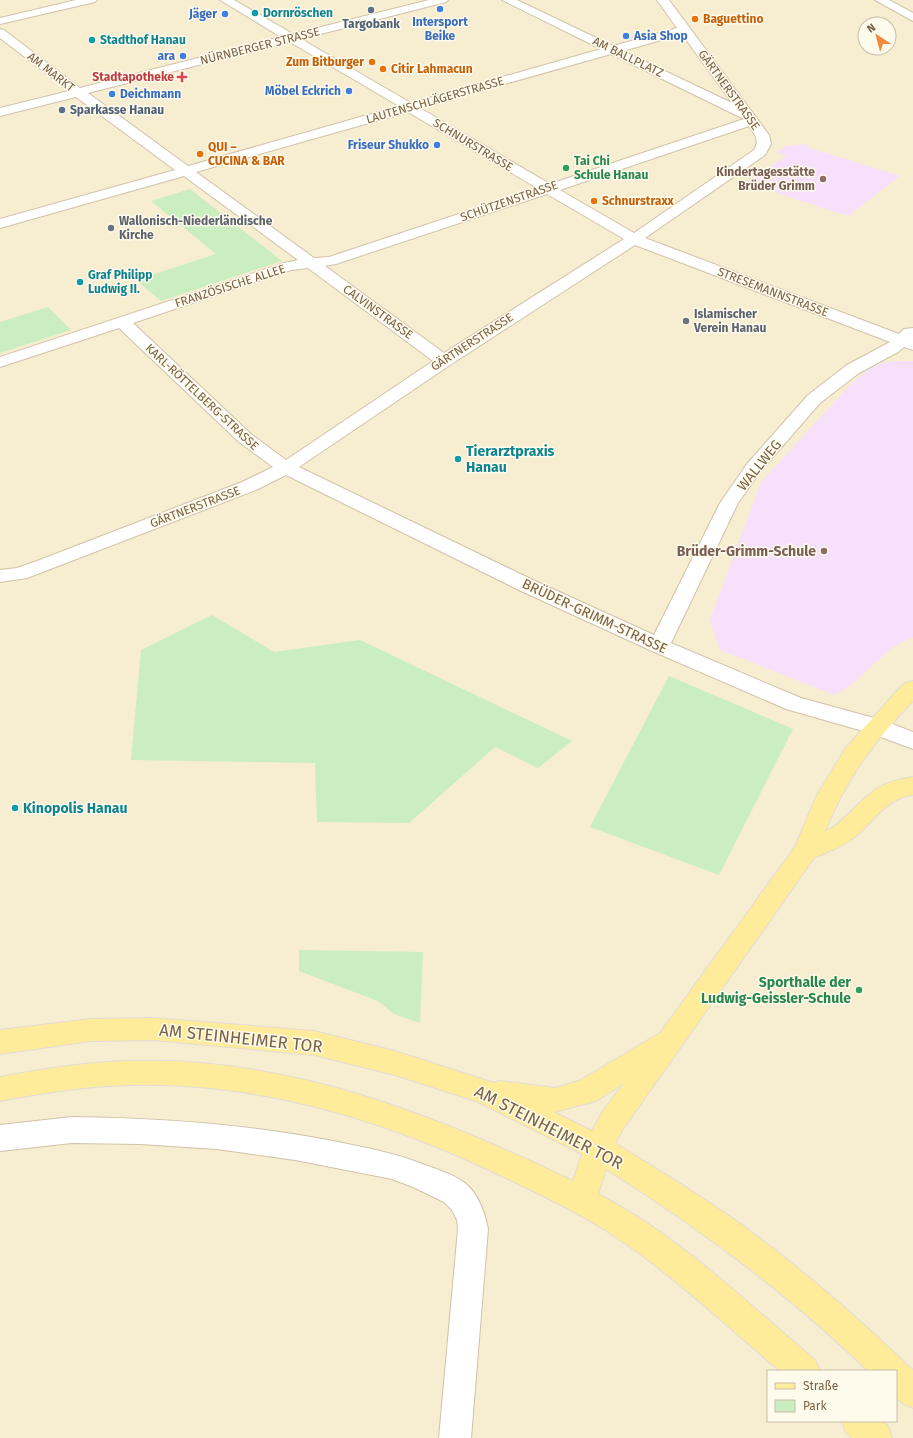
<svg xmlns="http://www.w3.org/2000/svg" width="913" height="1438" font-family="'Fira Sans',sans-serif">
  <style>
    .residential { fill: #f7edd1; fill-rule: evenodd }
    .education { fill: #f6e0fb }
    .green { fill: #caeec0 }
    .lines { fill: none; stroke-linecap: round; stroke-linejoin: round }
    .minor-casing { stroke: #d1c2a8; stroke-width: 2 }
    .major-casing { stroke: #e2dcd6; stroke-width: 2 }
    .minor { fill: #fff; fill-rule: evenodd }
    .major { fill: #ffec9a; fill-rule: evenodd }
    .shop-dot { fill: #3f7fe0; stroke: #fffbec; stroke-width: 1.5 }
    .service-dot { fill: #5c6f8a; stroke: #fffbec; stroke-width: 1.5 }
    .culture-dot { fill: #0f9aa8; stroke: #fffbec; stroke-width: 1.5 }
    .food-dot { fill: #e8710a; stroke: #fffbec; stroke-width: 1.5 }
    .health-dot { fill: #e0444e; stroke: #fffbec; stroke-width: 1.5 }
    .leisure-dot { fill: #2e9e5b; stroke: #fffbec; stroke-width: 1.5 }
    .education-dot { fill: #8d6e63; stroke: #fffbec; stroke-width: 1.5 }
    .worship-dot { fill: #6b7280; stroke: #fffbec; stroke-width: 1.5 }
    .labels { text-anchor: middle; stroke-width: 3; stroke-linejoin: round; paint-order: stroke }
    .far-culture-label { font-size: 12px; font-weight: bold; fill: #0d838f; stroke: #fffbec; text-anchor: start }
    .far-shop-label { font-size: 12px; font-weight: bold; fill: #366cbe; stroke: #fffbec; text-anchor: end }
    .far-food-label { font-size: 12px; font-weight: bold; fill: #c56008; stroke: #fffbec; text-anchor: start }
    .far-service-label { font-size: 12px; font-weight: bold; fill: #4e5e75; stroke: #fffbec }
    .far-street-label { font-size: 12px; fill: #796246; stroke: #fffbec }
    .far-health-label { font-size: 12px; font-weight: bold; fill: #be3a42; stroke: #fffbec; text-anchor: end }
    .far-leisure-label { font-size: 12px; font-weight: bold; fill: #27864d; stroke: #fffbec; text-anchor: start }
    .far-education-label { font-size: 12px; font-weight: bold; fill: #785e54; stroke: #fffbec; text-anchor: end }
    .far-worship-label { font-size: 12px; font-weight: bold; fill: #5b616d; stroke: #fffbec; text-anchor: start }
    .culture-label { font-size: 14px; font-weight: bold; fill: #0d838f; stroke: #fffbec; text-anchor: start }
    .street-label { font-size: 14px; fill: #796246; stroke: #fffbec }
    .education-label { font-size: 14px; font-weight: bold; fill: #785e54; stroke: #fffbec; text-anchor: end }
    .leisure-label { font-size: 14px; font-weight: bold; fill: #27864d; stroke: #fffbec; text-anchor: end }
    .near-street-label { font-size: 17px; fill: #796246; stroke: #fffbec }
  </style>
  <rect width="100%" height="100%" fill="#fef9e3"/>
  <!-- residential -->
  <path class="residential" d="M 0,0 L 913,0 L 913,1438 L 0,1438 ZM 865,24 L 889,24 L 889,48 L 865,48 ZM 768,1371 L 896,1371 L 896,1421 L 768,1421 Z"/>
  <!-- education -->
  <g class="education">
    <polygon points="806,144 810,148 900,176 848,216 746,183 786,156 776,152 787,146"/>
    <polygon points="895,361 913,361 913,637 893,647 847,688 834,695 720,650 710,620 761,482 850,385 867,370 882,363"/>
  </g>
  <!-- green -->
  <g class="green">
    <polygon points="190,189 282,261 161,301 136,280 216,254 151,201"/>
    <polygon points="48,307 71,330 0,353 0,322"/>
    <polygon points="212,615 274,652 360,640 572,741 538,768 495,747 409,823 317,822 315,763 131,760 141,650"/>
    <polygon points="669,676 793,729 719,875 590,827"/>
    <polygon points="299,950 423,952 420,1023 394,1014 378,1001 299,971"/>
  </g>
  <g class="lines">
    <defs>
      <g id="minor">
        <polygon points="76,0 97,0 95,2 0,24 0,18"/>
        <path d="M 220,0 L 234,0 L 293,34 L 429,0 L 448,0 L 446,2 L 301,39 L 411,103 L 601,49 L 502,0 L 517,0 L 613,46 L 677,28 L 657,0 L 669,0 L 769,135 L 771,144 L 765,155 L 645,238 L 899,334 L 904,329 L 913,328 L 913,350 L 904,347 L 898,352 L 859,373 L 820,403 L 760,472 L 738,503 L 671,643 L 801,698 L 885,721 L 913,732 L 913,749 L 870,733 L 786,709 L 652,651 L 519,590 L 286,475 L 256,490 L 27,578 L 0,582 L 0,570 L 17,568 L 37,561 L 242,482 L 273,467 L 239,442 L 119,328 L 0,367 L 0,357 L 284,263 L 298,260 L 184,176 L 0,228 L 0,219 L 175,170 L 76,97 L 0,116 L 0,108 L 69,91 L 0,38 L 0,29 L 4,30 L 80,88 L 281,37 ZM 682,34 L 732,103 L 623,51 ZM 290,42 L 399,106 L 188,166 L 88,93 ZM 611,54 L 744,119 L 550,184 L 420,108 ZM 408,112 L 537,188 L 329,257 L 314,258 L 196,172 ZM 749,126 C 755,135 760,139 754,150 L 634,233 L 560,190 ZM 547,194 L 624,239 L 444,353 L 325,266 L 336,264 ZM 635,245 L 890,342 L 847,365 L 808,395 L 747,464 L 720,503 L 654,635 L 533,580 L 299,467 L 450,365 ZM 308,268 L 433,361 L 286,460 L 251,434 L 133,323 L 291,270 Z"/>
        <polygon points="875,0 889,0 913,13 913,21"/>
        <path d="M 72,1117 C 159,1118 242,1124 328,1140 C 361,1147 393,1152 425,1165 C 437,1169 455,1175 466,1184 C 478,1194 485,1213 488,1229 L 471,1438 L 439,1438 L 458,1229 L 457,1220 L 452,1210 L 444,1202 L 413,1187 L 392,1179 L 295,1160 L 217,1149 L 140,1144 L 72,1143 L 0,1151 L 0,1125 Z"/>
      </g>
      <g id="major">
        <path d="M 913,681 L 913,701 C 874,741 845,780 825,832 C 845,822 856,803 875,790 C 886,782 900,779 913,777 L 913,795 C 886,798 875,820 856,836 C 845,846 828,851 814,858 L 623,1129 L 615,1143 C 661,1172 707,1199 750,1231 C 802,1270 855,1315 902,1360 L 904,1363 L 913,1370 L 913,1408 L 902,1403 L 896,1398 L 896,1371 L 868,1371 C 789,1294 699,1228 606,1169 L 598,1194 C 679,1236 746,1302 815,1360 L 820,1371 L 780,1371 C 723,1323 668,1270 605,1230 C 575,1211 542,1195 510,1180 C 392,1122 261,1081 128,1085 C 85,1086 42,1093 0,1101 L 0,1077 C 42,1069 86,1062 129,1061 C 286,1056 434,1114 573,1181 L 582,1154 L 476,1101 L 395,1075 L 314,1055 L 153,1040 L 91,1041 L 0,1054 L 0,1030 L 91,1019 L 153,1018 L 314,1031 L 395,1051 L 494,1083 L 500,1081 L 555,1088 L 579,1081 L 660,1033 L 795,847 L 816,797 L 845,749 L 895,693 L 905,683 ZM 624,1083 L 603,1111 L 592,1131 L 554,1112 L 596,1101 Z"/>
        <polygon points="842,1421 882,1421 888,1426 892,1438 852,1438 846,1433"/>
      </g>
    </defs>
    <!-- minor casing -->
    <use href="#minor" class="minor-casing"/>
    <!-- major casing -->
    <use href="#major" class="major-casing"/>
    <!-- minor -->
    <use href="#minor" class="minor"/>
    <!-- major -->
    <use href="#major" class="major"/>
  </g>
  <!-- markers -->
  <g class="shop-dot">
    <circle cx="440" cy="9" r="4"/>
    <circle cx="225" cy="14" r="4"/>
    <circle cx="626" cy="36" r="4"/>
    <circle cx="183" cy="56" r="4"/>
    <circle cx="349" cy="91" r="4"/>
    <circle cx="112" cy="94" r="4"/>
    <circle cx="437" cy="145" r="4"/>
  </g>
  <g class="service-dot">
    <circle cx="371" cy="10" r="4"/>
    <circle cx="62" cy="110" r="4"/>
  </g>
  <g class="culture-dot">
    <circle cx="255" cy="13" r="4"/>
    <circle cx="92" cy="40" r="4"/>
    <circle cx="80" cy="282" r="4"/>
    <circle cx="458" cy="459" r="4"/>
    <circle cx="15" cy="808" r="4"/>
  </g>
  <g class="food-dot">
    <circle cx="695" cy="19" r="4"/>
    <circle cx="372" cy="62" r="4"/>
    <circle cx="383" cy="69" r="4"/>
    <circle cx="200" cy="154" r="4"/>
    <circle cx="594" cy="201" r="4"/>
  </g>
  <path class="health-dot" d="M180 71h4v4h4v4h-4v4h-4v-4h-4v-4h4z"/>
  <g class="leisure-dot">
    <circle cx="566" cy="168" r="4"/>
    <circle cx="859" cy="990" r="4"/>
  </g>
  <g class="education-dot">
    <circle cx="823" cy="179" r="4"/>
    <circle cx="824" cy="551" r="4"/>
  </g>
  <g class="worship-dot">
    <circle cx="111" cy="228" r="4"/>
    <circle cx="686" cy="321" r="4"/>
  </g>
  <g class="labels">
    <!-- far-culture labels -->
    <g class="far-culture-label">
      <text x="263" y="17">Dornröschen</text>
      <text x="100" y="44">Stadthof Hanau</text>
      <text x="88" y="279">Graf Philipp<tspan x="88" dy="14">Ludwig II.</tspan></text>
    </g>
    <!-- far-shop labels -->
    <g class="far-shop-label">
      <text x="217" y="18">Jäger</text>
      <text x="440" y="26" text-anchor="middle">Intersport<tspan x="440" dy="14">Beike</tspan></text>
      <text x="634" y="40" text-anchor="start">Asia Shop</text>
      <text x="175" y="60">ara</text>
      <text x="341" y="95">Möbel Eckrich</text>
      <text x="120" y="98" text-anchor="start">Deichmann</text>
      <text x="429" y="149">Friseur Shukko</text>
    </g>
    <!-- far-food labels -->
    <g class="far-food-label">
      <text x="703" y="23">Baguettino</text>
      <text x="364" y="66" text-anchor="end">Zum Bitburger</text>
      <text x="391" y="73">Citir Lahmacun</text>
      <text x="208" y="151">QUI –<tspan x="208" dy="14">CUCINA &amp; BAR</tspan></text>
      <text x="602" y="205">Schnurstraxx</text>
    </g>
    <!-- far-service labels -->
    <g class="far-service-label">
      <text x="371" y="28">Targobank</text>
      <text x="70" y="114" text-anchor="start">Sparkasse Hanau</text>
    </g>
    <!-- far-street labels -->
    <g class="far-street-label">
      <text transform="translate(260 46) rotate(-14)" y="4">NÜRNBERGER STRASSE</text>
      <text transform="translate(628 57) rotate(26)" y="4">AM BALLPLATZ</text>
      <text transform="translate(51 72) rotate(38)" y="4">AM MARKT</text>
      <text transform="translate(729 90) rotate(54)" y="4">GÄRTNERSTRASSE</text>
      <text transform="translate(435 100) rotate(-16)" y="4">LAUTENSCHLÄGERSTRASSE</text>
      <text transform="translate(473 145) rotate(31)" y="4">SCHNURSTRASSE</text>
      <text transform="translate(509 201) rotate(-19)" y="4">SCHÜTZENSTRASSE</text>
      <text transform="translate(230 286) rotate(-18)" y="4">FRANZÖSISCHE ALLEE</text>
      <text transform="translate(773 292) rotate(21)" y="4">STRESEMANNSTRASSE</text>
      <text transform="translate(378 312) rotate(36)" y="4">CALVINSTRASSE</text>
      <text transform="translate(472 342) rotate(-33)" y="4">GÄRTNERSTRASSE</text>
      <text transform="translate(202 397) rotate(43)" y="4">KARL-RÖTTELBERG-STRASSE</text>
      <text transform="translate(195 507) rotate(-21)" y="4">GÄRTNERSTRASSE</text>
    </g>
    <!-- far-health labels -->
    <g class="far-health-label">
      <text x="174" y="81">Stadtapotheke</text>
    </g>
    <!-- far-leisure labels -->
    <g class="far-leisure-label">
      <text x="574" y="165">Tai Chi<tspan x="574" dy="14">Schule Hanau</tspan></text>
    </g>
    <!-- far-education labels -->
    <g class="far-education-label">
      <text x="815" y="176">Kindertagesstätte<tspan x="815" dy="14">Brüder Grimm</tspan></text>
    </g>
    <!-- far-worship labels -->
    <g class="far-worship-label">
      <text x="119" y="225">Wallonisch-Niederländische<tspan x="119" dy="14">Kirche</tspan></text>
      <text x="694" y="318">Islamischer<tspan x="694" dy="14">Verein Hanau</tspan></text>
    </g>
    <!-- culture labels -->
    <g class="culture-label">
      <text x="466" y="456">Tierarztpraxis<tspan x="466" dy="16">Hanau</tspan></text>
      <text x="23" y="813">Kinopolis Hanau</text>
    </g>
    <!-- street labels -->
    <g class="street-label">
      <text transform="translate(759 465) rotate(-51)" y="5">WALLWEG</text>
      <text transform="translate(595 616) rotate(25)" y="5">BRÜDER-GRIMM-STRASSE</text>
    </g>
    <!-- education labels -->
    <g class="education-label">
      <text x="816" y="556">Brüder-Grimm-Schule</text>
    </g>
    <!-- leisure labels -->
    <g class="leisure-label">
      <text x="851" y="987">Sporthalle der<tspan x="851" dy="16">Ludwig-Geissler-Schule</tspan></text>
    </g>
    <!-- near-street labels -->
    <g class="near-street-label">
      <text transform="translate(241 1038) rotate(6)" y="6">AM STEINHEIMER TOR</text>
      <text transform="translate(549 1127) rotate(27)" y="6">AM STEINHEIMER TOR</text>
    </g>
  </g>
  <!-- legend -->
  <rect x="767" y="1370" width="130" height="52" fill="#fffbec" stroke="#c9beaa"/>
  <rect x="775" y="1383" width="20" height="6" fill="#ffec9a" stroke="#c9beaa"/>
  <text x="803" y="1390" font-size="12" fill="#796246">Straße</text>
  <rect x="775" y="1400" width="20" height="12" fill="#caeec0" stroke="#c9beaa"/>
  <text x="803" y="1410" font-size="12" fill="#796246">Park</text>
  <!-- north arrow -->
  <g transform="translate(877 36) rotate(324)"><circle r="19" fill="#fffbec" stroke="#c9beaa"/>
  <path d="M0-3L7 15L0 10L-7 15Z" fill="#f4883c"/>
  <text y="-6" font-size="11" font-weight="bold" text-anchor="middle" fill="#796246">N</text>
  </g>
</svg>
